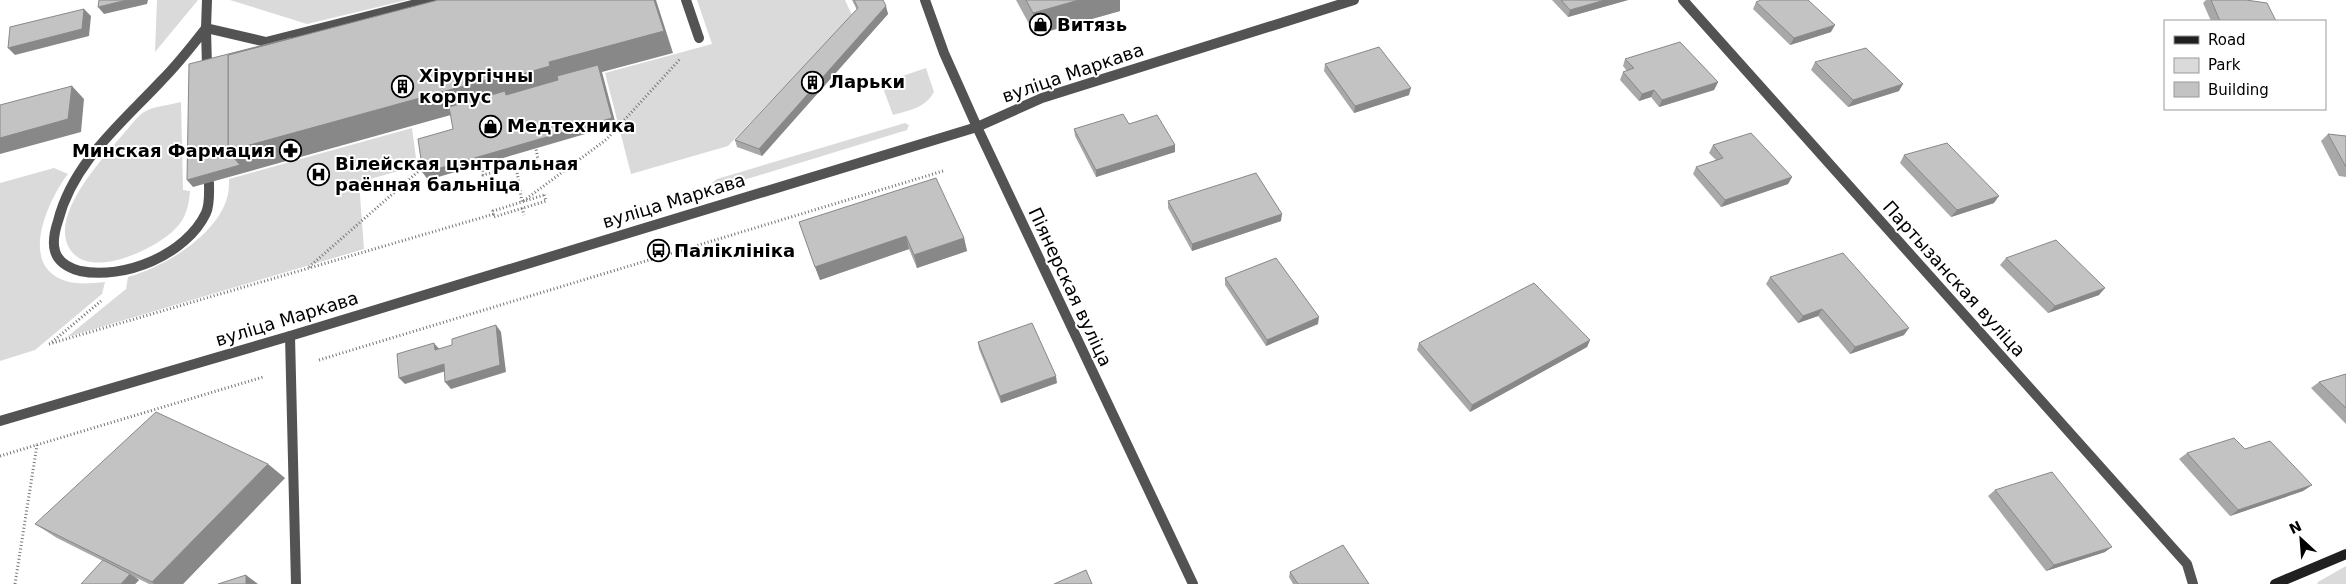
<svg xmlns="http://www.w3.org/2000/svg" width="2346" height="584" font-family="'DejaVu Sans',sans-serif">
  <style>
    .green { fill: #dadada }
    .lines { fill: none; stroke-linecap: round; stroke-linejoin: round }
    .path { stroke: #757575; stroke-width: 3; stroke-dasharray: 1 2.5; stroke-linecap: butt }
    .service { stroke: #535353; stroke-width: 10 }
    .minor { stroke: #535353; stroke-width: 10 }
    .secondary { stroke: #202020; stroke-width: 10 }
    .wall { fill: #a8a8a8 }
    .shaded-wall { fill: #888 }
    .building { fill: #c3c3c3; stroke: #888 }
    .labels { text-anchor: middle; stroke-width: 4; stroke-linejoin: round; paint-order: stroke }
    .poi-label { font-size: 18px; font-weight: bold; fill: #000; stroke: #fff; text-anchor: start }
    .street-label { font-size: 18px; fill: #000; stroke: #fff }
  </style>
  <rect width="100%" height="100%" fill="#fff"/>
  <!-- green -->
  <g class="green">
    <polygon points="157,0 198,0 155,52"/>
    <polygon points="230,0 407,0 307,24"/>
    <polygon points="697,0 845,0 852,15 728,146 631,174 605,73 712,44"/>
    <path d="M 926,68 L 934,92 C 925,108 910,110 893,115 L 883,88 L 885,82 Z"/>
    <path d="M 181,102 L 183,190 L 190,191 C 189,205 186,219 175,229 C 157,248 94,279 72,252 C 46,220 99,163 118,140 C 126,132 135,118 144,112 C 154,106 170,105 181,102 Z"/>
    <polygon points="905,123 909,125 907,130 721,187 712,183 717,179"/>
    <path d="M 412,128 L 417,166 L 359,182 L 364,249 L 67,337 L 126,289 L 128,277 C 164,267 216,236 227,198 C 229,192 229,185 229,179 Z"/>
    <path d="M 54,168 L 68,174 C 50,197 16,266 66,281 C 79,285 92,283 105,282 L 102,294 L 35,350 L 0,361 L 0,183 Z"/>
    <polygon points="2346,566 2346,584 2317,584 2318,582"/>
  </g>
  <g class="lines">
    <!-- path -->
    <g class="path">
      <polyline points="481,164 483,175 538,159 536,149"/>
      <polyline points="516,166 522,202 607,139 681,58"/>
      <polygon points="544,195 546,201 494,217 493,211"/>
      <polyline points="522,208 524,215"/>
      <polyline points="309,267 421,169"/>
      <polyline points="52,342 101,301"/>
      <polyline points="49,344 494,214"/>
      <polyline points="319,360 943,171"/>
      <polyline points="0,456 263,377"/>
      <polyline points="15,584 37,445"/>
    </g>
    <!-- service -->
    <g class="service">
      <polyline points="207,0 206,28 266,42 432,0"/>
      <polyline points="686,0 699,38"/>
      <path d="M 207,68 L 206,28 C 192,46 178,64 162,80 C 122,123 73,162 58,221 C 55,230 52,241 55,251 C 58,262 69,268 80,271 C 124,280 186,255 206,213 C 210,204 209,193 209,183"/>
      <polyline points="290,336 296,584"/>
    </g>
    <!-- minor -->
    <g class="minor">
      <polyline points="925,0 944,53 977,127 1193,584"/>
      <polyline points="1683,0 2187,564 2193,584"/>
      <polyline points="0,421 290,336 977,127 1042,98 1354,0"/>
    </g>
    <!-- secondary -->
    <polyline class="secondary" points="2275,584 2346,554"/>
  </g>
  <!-- wall -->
  <g class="wall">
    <polygon points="852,0 883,0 888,14 762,156 737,147 735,140 857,10"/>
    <polygon points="1016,0 1120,0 1120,11 1035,35"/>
    <polygon points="1552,0 1628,0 1568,17"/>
    <polygon points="2206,0 2246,0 2276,21 2211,21 2203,3"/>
    <polygon points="1756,2 1831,32 1790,45 1753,9"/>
    <polygon points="1625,59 1718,82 1714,90 1659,107 1651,97 1639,101 1620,80 1623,72 1627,71 1623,66"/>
    <polygon points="1815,62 1899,91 1848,107 1811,70"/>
    <polygon points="1325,64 1409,95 1354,113 1324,71"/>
    <polygon points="1129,124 1175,145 1175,152 1096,177 1075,136 1074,129"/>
    <polygon points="2328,134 2346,136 2346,177 2339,176 2321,141"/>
    <polygon points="1713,145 1792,177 1788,184 1721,207 1693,174 1696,167 1716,160 1709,153"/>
    <polygon points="1904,155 1994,203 1951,217 1900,163"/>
    <polygon points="1168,201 1281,221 1192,251 1168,208"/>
    <polygon points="799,222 964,238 967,251 917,268 909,249 820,280"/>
    <polygon points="2006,258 2099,295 2048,313 2000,265"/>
    <polygon points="1770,277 1904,335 1850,354 1818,316 1798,323 1766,284"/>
    <polygon points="1225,278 1318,324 1266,346 1225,285"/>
    <polygon points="1590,340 1587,347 1470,412 1417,350 1419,343"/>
    <polygon points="978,342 1057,383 1001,403 979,349"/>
    <polygon points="2346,374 2346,424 2311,388 2319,382"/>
    <polygon points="2187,453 2312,485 2303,491 2230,516 2179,459"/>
    <polygon points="285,478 183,584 149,584 135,577 139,580 135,584 81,584 103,561 57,538 35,524"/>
    <polygon points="1995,490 2105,552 2046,571 1988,496"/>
    <polygon points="1290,572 1369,584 1293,584 1289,577"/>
  </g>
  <!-- shaded-wall -->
  <g class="shaded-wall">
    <polygon points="127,0 148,0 147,4 104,14 98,7"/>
    <polygon points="654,0 656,0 673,53 602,72 616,125 428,180 423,173 508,99 193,187 187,180 228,151 296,45 549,62"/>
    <polygon points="1079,0 1120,0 1120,11 1035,35 1033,13"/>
    <polygon points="1605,0 1628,0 1568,17 1570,10"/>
    <polygon points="886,6 888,14 762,156 759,149"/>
    <polygon points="84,9 91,16 89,36 15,55 8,48"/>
    <polygon points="1835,25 1831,32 1790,45 1794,38"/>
    <polygon points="1718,82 1714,90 1659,107 1662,100"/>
    <polygon points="1903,84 1899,91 1848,107 1853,100"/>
    <polygon points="72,86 84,99 81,132 0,154 0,138"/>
    <polygon points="1411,88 1409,95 1354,113 1355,106"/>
    <polygon points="1654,90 1651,97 1639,101 1642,94"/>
    <polygon points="1175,145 1175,152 1096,177 1096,170"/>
    <polygon points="1792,177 1788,184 1721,207 1725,200"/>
    <polygon points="1999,196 1994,203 1951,217 1957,210"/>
    <polygon points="1282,214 1281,221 1192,251 1192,244"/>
    <polygon points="906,236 909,249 820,280 815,267"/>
    <polygon points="964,238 967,251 917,268 914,255"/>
    <polygon points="2105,288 2099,295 2048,313 2055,306"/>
    <polygon points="1822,309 1818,316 1798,323 1803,316"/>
    <polygon points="1319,317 1318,324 1266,346 1267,340"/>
    <polygon points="496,325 501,332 506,372 451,389 445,382"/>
    <polygon points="1909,328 1904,335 1850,354 1855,347"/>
    <polygon points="1590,340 1587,347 1470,412 1472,405"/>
    <polygon points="434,343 440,350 435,350"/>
    <polygon points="444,364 449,370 405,384 399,378"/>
    <polygon points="1056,376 1057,383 1001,403 1000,396"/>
    <polygon points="268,464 285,478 183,584 154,584 152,582"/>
    <polygon points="2312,485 2303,491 2230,516 2238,510"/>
    <polygon points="2112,547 2105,552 2046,571 2054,565"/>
    <polygon points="130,574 139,580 135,584 121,584"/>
    <polygon points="246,575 258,584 246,584"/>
  </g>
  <!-- building -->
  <g class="building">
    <polygon points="99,0 127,0 98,7"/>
    <polygon points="438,0 654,0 664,31 549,62 550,66 498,81 496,77 228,151 228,55"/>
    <polygon points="854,0 883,0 886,6 759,149 735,140 858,8"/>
    <polygon points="1026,0 1079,0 1033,13"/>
    <polygon points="1561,0 1605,0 1570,10"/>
    <polygon points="1761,0 1808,0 1835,25 1794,38 1756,2"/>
    <polygon points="2211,0 2246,0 2267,3 2276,21 2220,21"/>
    <polygon points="84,9 82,29 8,48 10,27"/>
    <polygon points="291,38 228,55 228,151 240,165 187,180 189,64"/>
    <polygon points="1680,42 1718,82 1662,100 1654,90 1642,94 1623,72 1634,68 1625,59"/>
    <polygon points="1379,47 1411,88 1355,106 1325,64"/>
    <polygon points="1866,48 1903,84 1853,100 1815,62"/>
    <polygon points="598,65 612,118 423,173 418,139 453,129 449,107 505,91 506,95 558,80 557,76"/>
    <polygon points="72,86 68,119 0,138 0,105"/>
    <polygon points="1123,114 1129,124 1157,115 1175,145 1096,170 1074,129"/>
    <polygon points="1751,133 1792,177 1725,200 1696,167 1723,158 1713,145"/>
    <polygon points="2328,134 2346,136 2346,167"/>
    <polygon points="1947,143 1999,196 1957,210 1904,155"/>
    <polygon points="1256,173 1282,214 1192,244 1168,201"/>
    <polygon points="936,178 964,238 914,255 906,236 815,267 799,222"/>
    <polygon points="2056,240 2105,288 2055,306 2006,258"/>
    <polygon points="1843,253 1909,328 1855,347 1822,309 1803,316 1770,277"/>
    <polygon points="1276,258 1319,317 1267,340 1225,278"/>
    <polygon points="1534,283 1590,340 1472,405 1419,343"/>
    <polygon points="1032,323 1056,376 1000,396 978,342"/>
    <polygon points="496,325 500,365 445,382 444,364 399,378 397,354 434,343 435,350 452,345 452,339"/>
    <polygon points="2346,374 2346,408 2319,382"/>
    <polygon points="156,412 268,464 152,582 35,524"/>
    <polygon points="2234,438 2245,449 2270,441 2312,485 2238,510 2187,453"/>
    <polygon points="2052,472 2112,547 2054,565 1995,490"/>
    <polygon points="1343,545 1369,584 1298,584 1290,572"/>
    <polygon points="103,560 130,574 121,584 81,584"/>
    <polygon points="1086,570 1092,584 1054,584"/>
    <polygon points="246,575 246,584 218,584"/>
  </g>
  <!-- icons -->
  <defs>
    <symbol id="shop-ring" viewBox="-11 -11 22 22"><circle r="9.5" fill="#fff" stroke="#000" stroke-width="1.5"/><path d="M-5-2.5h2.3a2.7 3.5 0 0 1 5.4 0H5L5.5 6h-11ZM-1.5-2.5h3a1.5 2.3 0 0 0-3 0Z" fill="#000"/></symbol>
    <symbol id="building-ring" viewBox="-11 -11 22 22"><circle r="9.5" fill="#fff" stroke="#000" stroke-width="1.5"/><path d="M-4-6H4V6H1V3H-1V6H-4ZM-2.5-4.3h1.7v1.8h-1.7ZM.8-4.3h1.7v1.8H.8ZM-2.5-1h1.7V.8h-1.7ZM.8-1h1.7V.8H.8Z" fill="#000"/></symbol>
    <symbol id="pharmacy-ring" viewBox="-11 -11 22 22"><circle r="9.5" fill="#fff" stroke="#000" stroke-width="1.5"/><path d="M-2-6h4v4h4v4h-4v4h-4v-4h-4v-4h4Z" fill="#000"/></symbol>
    <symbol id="hospital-ring" viewBox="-11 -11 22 22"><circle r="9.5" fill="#fff" stroke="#000" stroke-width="1.5"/><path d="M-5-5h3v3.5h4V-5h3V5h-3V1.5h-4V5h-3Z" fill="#000"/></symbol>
    <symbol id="bus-ring" viewBox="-11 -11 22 22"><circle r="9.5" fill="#fff" stroke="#000" stroke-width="1.5"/><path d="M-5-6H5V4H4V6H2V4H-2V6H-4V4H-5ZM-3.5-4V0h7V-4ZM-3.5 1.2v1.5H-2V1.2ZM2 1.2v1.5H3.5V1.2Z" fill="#000"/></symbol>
  </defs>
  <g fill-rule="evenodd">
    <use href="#shop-ring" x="1028" y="12" width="25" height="25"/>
    <use href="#building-ring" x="800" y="70" width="25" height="25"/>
    <use href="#building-ring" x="390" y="74" width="25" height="25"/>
    <use href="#shop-ring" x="478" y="114" width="25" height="25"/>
    <use href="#pharmacy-ring" x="278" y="138" width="25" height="25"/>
    <use href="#hospital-ring" x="306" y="162" width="25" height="25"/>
    <use href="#bus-ring" x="646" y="238" width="25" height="25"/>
  </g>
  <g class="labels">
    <!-- poi labels -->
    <g class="poi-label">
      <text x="1057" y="31">Витязь</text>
      <text x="419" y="82">Хірургічны<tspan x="419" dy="21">корпус</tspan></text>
      <text x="829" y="88">Ларьки</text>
      <text x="507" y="132">Медтехника</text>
      <text x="275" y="157" text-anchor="end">Минская Фармация</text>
      <text x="335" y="170">Вілейская цэнтральная<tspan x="335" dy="21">раённая бальніца</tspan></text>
      <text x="674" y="257">Паліклініка</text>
    </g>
    <!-- street labels -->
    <g class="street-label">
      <text transform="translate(1073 73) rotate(-19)" y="6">вуліца Маркава</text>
      <text transform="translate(674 201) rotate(-17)" y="6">вуліца Маркава</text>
      <text transform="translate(1954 279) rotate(48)" y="6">Партызанская вуліца</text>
      <text transform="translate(1070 287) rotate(65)" y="6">Піянерская вуліца</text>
      <text transform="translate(287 319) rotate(-17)" y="6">вуліца Маркава</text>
    </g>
  </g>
  <!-- legend -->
  <rect x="2164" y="20" width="162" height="90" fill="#ffffff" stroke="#999999"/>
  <rect x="2174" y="36" width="25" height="8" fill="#202020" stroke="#999999"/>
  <text x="2208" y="45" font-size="15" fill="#000000">Road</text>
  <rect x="2174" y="58" width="25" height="15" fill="#dadada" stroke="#999999"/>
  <text x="2208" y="70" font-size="15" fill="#000000">Park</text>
  <rect x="2174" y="82" width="25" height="15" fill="#c3c3c3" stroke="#999999"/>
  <text x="2208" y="95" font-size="15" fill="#000000">Building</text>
  <!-- north arrow -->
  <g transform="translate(2301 539) rotate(334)" stroke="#ffffff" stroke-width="4" paint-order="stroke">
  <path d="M0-4L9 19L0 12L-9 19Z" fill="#000000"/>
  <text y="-8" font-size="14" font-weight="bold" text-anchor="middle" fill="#000000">N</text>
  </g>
</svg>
